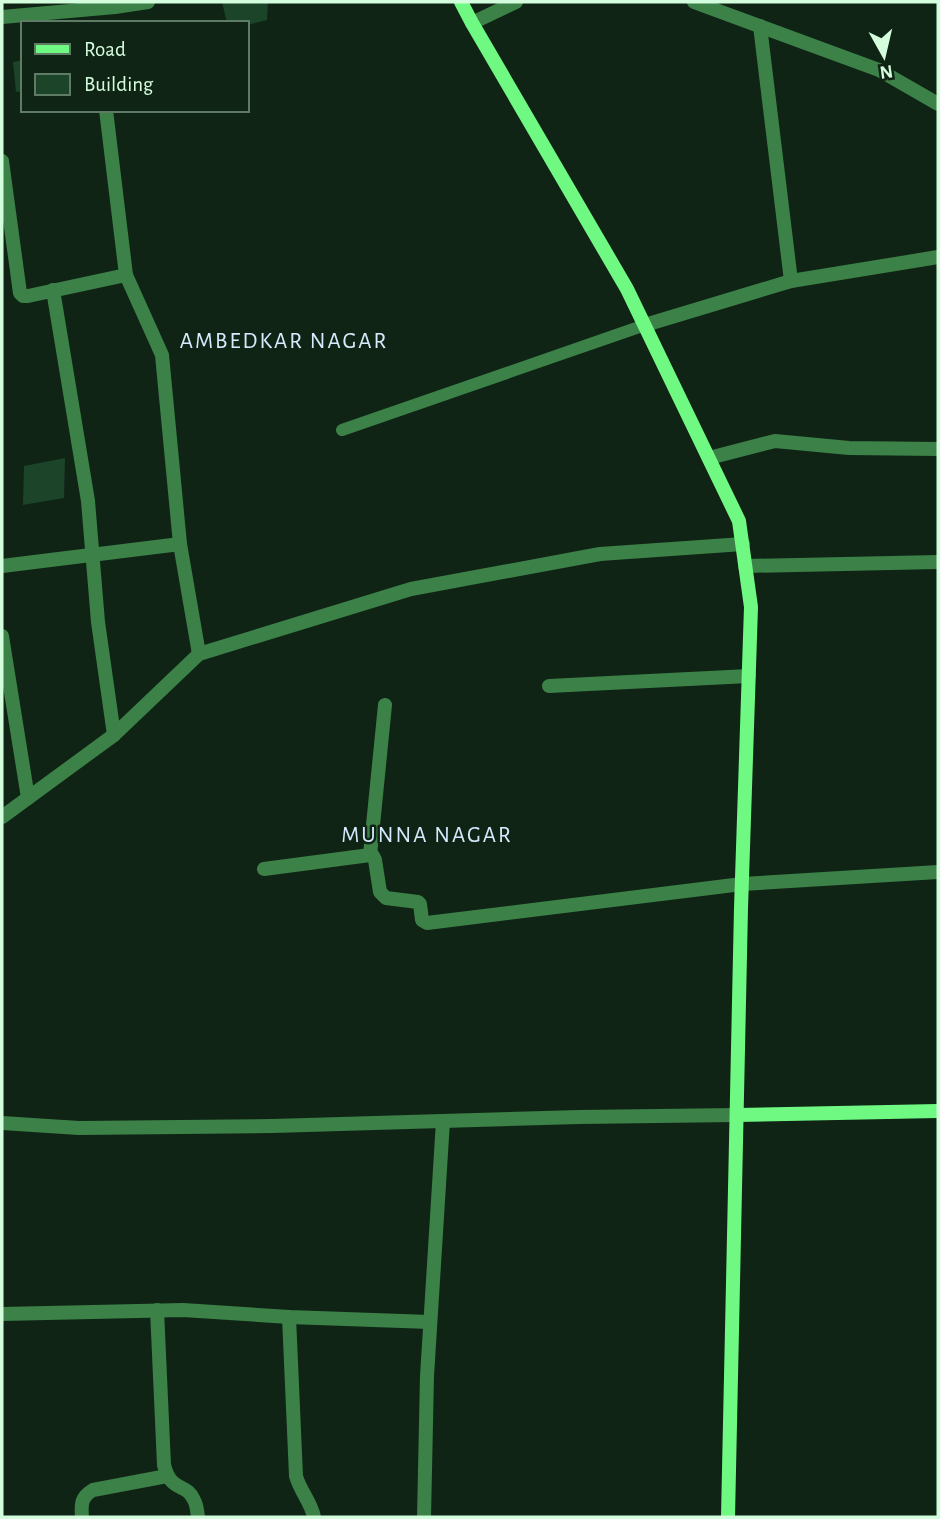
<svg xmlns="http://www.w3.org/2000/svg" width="940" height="1519" font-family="'Alegreya Sans',sans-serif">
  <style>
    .building { fill: #1c4429 }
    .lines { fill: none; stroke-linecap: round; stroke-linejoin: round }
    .lane { stroke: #3c8147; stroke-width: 12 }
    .street { stroke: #3c8147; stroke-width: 14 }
    .secondary { stroke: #6ff983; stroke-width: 14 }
    .labels { text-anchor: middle; stroke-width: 5; stroke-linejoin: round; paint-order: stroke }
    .neighbourhood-label { font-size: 23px; letter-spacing: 2px; fill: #d6eafd; stroke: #0f2415 }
  </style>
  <rect width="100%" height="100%" fill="#0f2415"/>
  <!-- building -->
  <g class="building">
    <polygon points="222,2 268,2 267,20 247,25 247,23 227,23"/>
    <polygon points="23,60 23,91 16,92 13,62"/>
    <polygon points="65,458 64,498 23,505 24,466"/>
  </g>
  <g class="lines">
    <!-- lane -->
    <polyline class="lane" points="342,430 645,325"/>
    <!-- street -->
    <g class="street">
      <polyline points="694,2 879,70 938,104"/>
      <polyline points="2,17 115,7 148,2"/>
      <polyline points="472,23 516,2"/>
      <polyline points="760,26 791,281"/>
      <polyline points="106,110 126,275"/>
      <polyline points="2,161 20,293 23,296 28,296 126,275 162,355 180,544 199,654"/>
      <polyline points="53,290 88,501 98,622 114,735"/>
      <polyline points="645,325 791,281 938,257"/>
      <polyline points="709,458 775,441 849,448 938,449"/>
      <polyline points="2,566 180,544"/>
      <polyline points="745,566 938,562"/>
      <polyline points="2,636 28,798"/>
      <polyline points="549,686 749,676"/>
      <polyline points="2,817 114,735 199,654 411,589 600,554 743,544"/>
      <polyline points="370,855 385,705"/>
      <polyline points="264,869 370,855 373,856 375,860 380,892 386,898 418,902 420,904 422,920 427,923 742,884 938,872"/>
      <polyline points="2,1123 79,1128 273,1126 579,1117 737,1115"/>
      <path d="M 157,1310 L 164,1465 C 171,1493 186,1482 194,1500 C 197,1505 197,1511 198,1517"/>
      <polyline points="2,1314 183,1310 289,1317 430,1322"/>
      <path d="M 289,1317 L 296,1476 C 300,1491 311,1502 314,1517"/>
      <path d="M 82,1517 C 81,1504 81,1497 93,1490 L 167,1476"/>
      <polyline points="424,1517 427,1376 443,1121"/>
    </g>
    <!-- secondary -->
    <g class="secondary">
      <polyline points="461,2 472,23 627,289 739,521 751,607 741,908 728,1517"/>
      <polyline points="737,1115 938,1111"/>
    </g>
  </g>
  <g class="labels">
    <!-- neighbourhood labels -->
    <g class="neighbourhood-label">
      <text x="284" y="348">AMBEDKAR NAGAR</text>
      <text x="427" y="842">MUNNA NAGAR</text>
    </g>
  </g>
  <!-- border -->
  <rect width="940" height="1519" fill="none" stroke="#d4fdde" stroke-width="7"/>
  <!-- legend -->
  <rect x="21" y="21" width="228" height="91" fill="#0f2415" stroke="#5e7b65" stroke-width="2"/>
  <rect x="35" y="44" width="35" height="10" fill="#6ff983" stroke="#5e7b65" stroke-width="2"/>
  <text x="84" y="56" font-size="21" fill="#d4fdde">Road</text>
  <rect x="35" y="74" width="35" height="21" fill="#1c4429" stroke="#5e7b65" stroke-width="2"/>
  <text x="84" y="91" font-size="21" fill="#d4fdde">Building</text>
  <!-- north arrow -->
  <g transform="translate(884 56) rotate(172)" stroke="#0f2415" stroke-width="5" paint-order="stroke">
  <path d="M0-5L12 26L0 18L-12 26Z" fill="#d4fdde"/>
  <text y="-10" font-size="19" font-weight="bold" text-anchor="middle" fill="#d4fdde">N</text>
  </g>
</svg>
